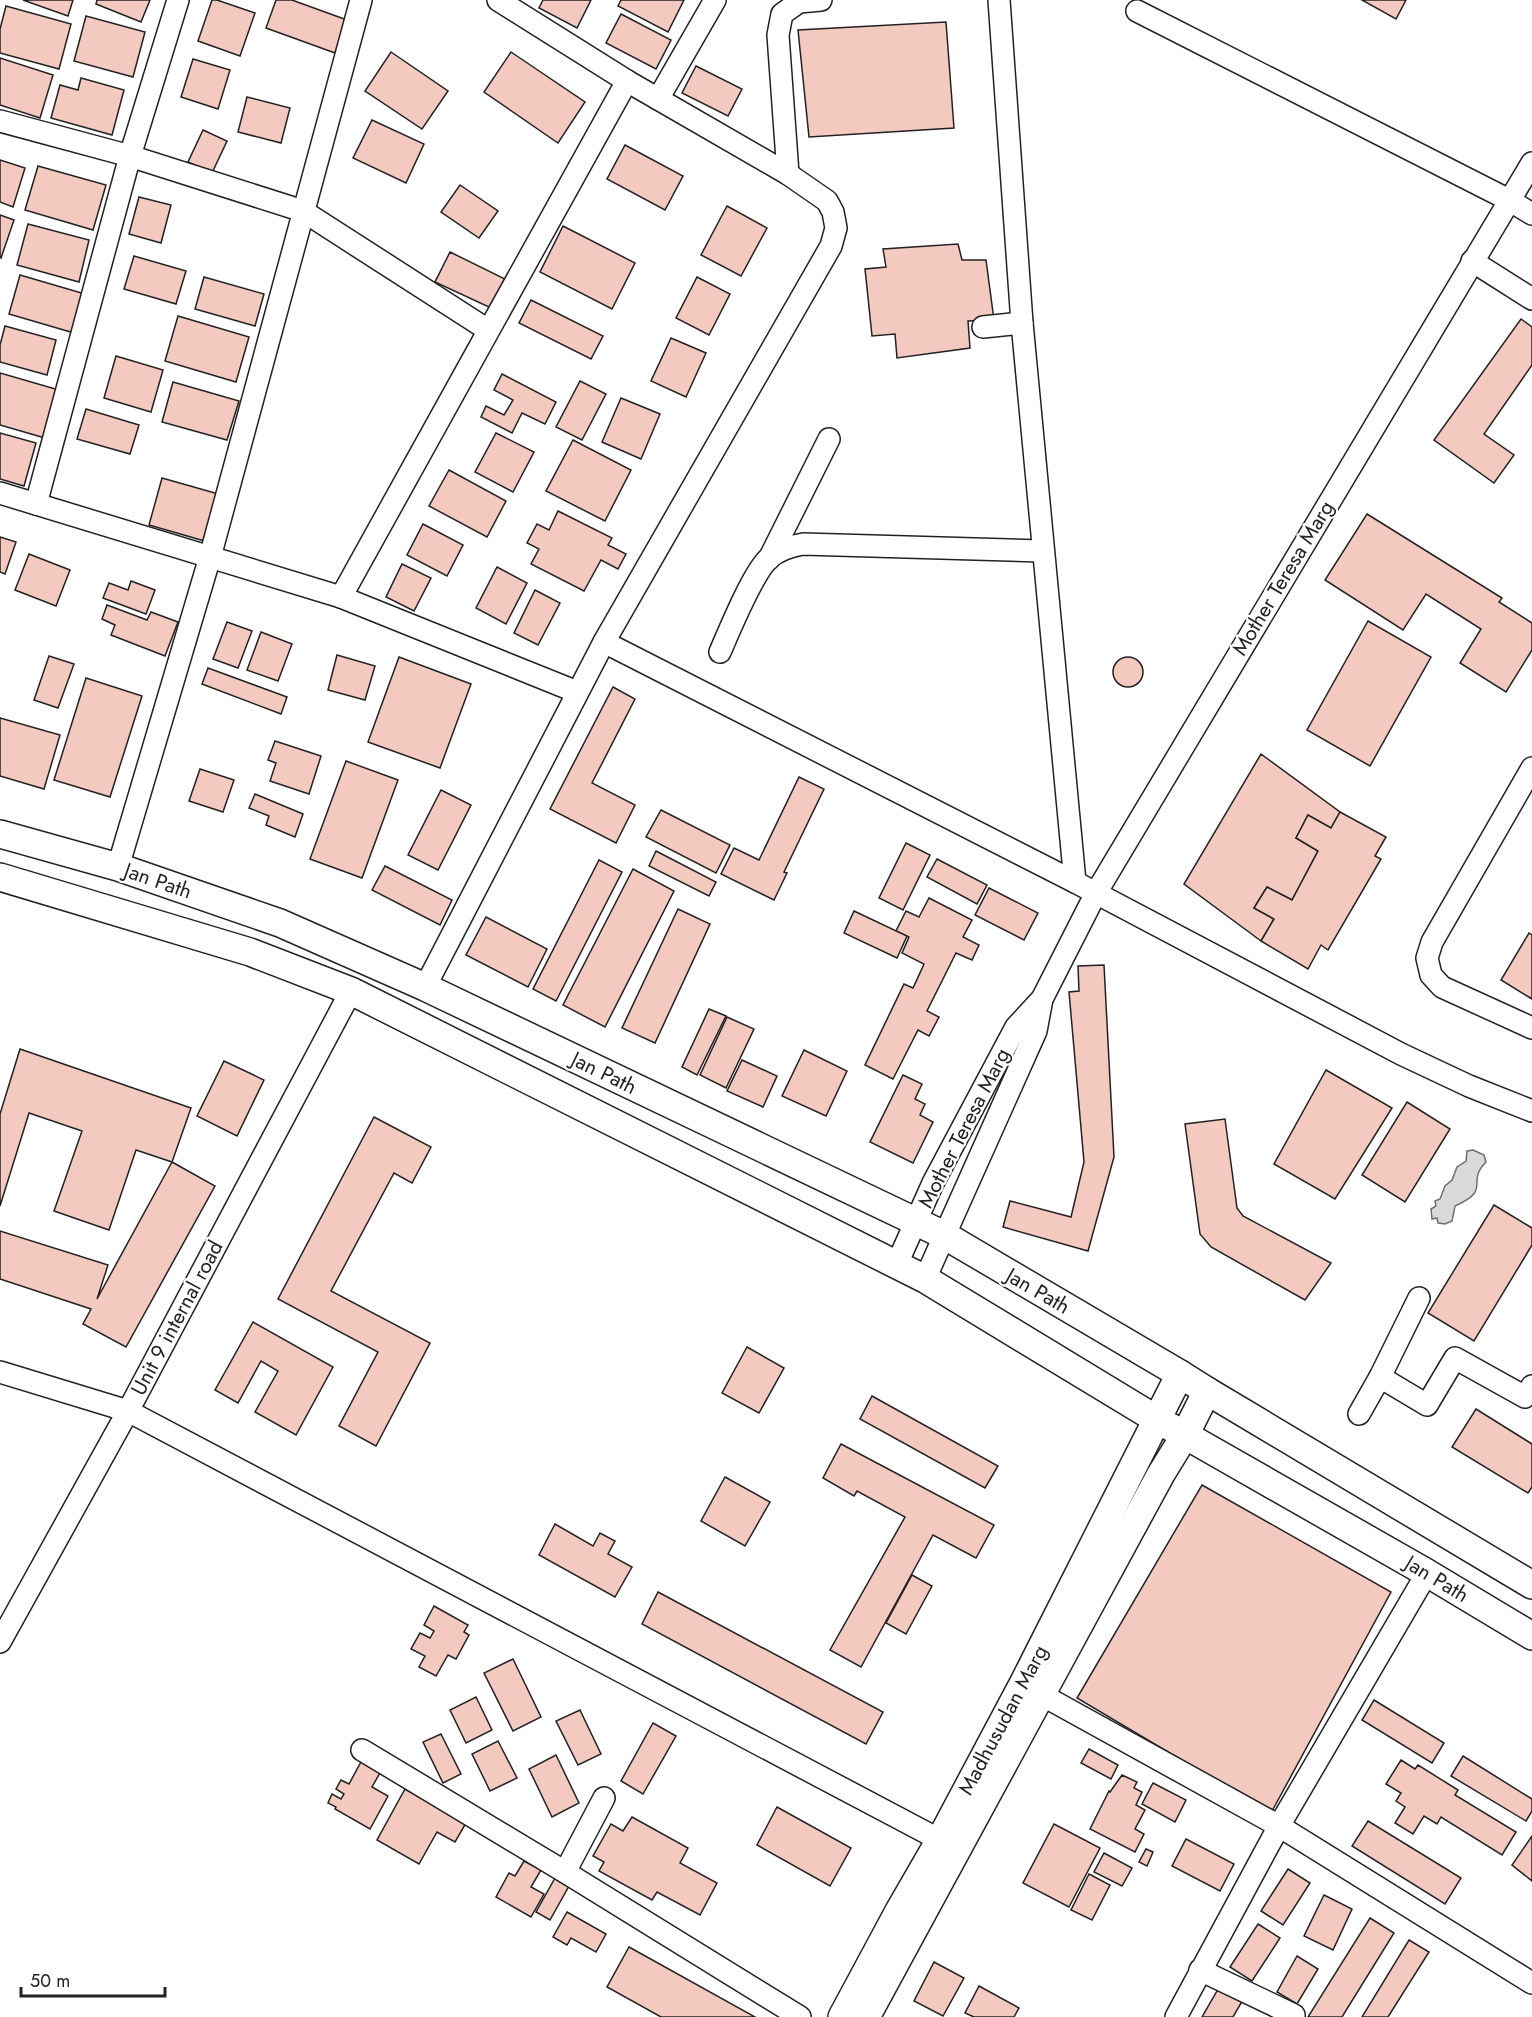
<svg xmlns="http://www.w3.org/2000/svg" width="1532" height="2017" font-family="Jost,sans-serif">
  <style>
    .water { fill: #d9d9d9; stroke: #6f6f6f; stroke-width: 1.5 }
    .building { fill: #f3c9c0; stroke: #222; stroke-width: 1.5 }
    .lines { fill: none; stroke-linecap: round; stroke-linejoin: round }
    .minor-casing { stroke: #222; stroke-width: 24 }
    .major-casing { stroke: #222; stroke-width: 30 }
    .minor { stroke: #fff; stroke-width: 21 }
    .major { stroke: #fff; stroke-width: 27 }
    .labels { text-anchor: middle; stroke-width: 4.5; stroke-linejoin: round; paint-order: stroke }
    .street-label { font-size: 21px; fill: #222; stroke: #fff }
  </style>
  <rect width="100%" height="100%" fill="#fff"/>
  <!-- water -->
  <path class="water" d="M 1473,1150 L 1484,1155 L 1486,1162 C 1465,1183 1493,1189 1455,1206 L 1452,1221 L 1445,1224 L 1438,1223 L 1437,1218 L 1432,1219 L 1431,1209 L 1436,1206 L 1435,1201 L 1440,1199 L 1445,1186 L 1452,1180 L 1457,1167 L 1466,1161 L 1467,1151 Z"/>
  <!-- building -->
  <g class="building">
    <polygon points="23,0 73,0 68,16"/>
    <polygon points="97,0 150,0 141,22 96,4"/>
    <polygon points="212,0 217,0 255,13 240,56 198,41"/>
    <polygon points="276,0 292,0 347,20 335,53 266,28"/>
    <polygon points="543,0 591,0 577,28 539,8"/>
    <polygon points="621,0 684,0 668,32 618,6"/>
    <polygon points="1362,0 1406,0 1396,19"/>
    <polygon points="6,6 71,24 59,69 0,53 0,29"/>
    <polygon points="621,14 671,40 656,69 606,43"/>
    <polygon points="86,16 145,32 133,77 74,61"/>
    <polygon points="946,22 954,128 809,137 798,30"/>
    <polygon points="391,52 448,91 422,129 365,91"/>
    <polygon points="511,52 585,102 558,143 484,92"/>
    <polygon points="0,58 53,75 40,118 0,105"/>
    <polygon points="193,59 230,70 218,109 181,97"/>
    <polygon points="696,66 742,89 728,116 682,93"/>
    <polygon points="81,78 124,90 112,135 51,118 60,85 78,90"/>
    <polygon points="247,97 290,108 281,143 238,132"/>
    <polygon points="372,120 424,144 406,183 353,158"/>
    <polygon points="203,130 227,141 212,173 188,162"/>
    <polygon points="625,145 683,176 665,210 607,179"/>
    <polygon points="0,160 25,168 13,207 0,202"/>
    <polygon points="38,166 106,185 93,230 25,210"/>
    <polygon points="460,185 498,211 479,238 441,212"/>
    <polygon points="139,197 171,205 161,243 129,234"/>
    <polygon points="727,206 767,228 741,276 701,255"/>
    <polygon points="0,215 14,220 1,258 0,257"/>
    <polygon points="28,224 89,240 79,282 17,265"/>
    <polygon points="563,226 635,263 612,309 540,272"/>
    <polygon points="958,244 962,260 986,260 994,320 968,321 970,348 897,358 895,334 872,336 865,269 886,267 883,249"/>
    <polygon points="450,252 505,279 491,308 435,282"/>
    <polygon points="134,256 186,271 176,304 124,289"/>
    <polygon points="20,275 85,294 74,333 9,314"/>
    <polygon points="204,277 264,294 255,326 195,309"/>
    <polygon points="697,277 730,294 709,335 676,318"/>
    <polygon points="531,300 603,336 591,359 519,323"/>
    <polygon points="178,316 249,337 236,382 165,361"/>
    <polygon points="1521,319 1532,327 1532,365 1484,434 1514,455 1494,483 1434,440"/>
    <polygon points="5,326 56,340 47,375 0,362 0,345"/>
    <polygon points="671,338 706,353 686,397 651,381"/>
    <polygon points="116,356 163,370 151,412 104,398"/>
    <polygon points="0,373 59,390 45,438 0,425"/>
    <polygon points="502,374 556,402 545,424 522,413 512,433 481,417 486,406 504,415 513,400 494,390"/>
    <polygon points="580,381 606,394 582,440 556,427"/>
    <polygon points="173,382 239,401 227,440 162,422"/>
    <polygon points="621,398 660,414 641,459 602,442"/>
    <polygon points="86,409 139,425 130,454 77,439"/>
    <polygon points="0,433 36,443 24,486 0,479"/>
    <polygon points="496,433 534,452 513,492 475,472"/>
    <polygon points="573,440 631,470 605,521 546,491"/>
    <polygon points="449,470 506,501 487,537 429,506"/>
    <polygon points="162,478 222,495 208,542 149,525"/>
    <polygon points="558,511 612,538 608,545 626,554 618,569 601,560 584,591 531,564 539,549 527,543 537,524 549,530"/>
    <polygon points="1367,514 1502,598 1499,602 1532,623 1532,650 1506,692 1460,663 1481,629 1426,594 1403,630 1325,580"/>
    <polygon points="423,524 463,545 447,576 407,555"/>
    <polygon points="0,537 16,542 5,574 0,572"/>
    <polygon points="29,554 70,570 56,606 15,590"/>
    <polygon points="402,564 431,578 414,611 386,597"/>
    <polygon points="497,567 527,583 506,624 476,608"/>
    <polygon points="131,581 155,590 146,614 103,598 109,583 128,590"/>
    <polygon points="535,590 560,603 538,645 514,633"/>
    <polygon points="107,605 147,620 151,612 178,622 165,656 111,635 115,625 102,619"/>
    <polygon points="1368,621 1431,657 1370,766 1307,730"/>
    <polygon points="227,622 252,631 238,668 213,659"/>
    <polygon points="261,632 292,644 278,681 247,670"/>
    <polygon points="337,655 375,666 365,700 328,690"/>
    <polygon points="49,656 74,664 58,708 34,700"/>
    <polygon points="399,657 471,684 440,768 368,742"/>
    <circle cx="1128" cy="672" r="15"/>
    <polygon points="208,668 287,697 281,714 202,684"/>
    <polygon points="86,678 142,696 110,797 54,780"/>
    <polygon points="613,687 635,699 592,783 635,805 616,843 550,809"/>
    <polygon points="0,718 60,735 44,789 0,776"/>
    <polygon points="275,741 321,756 309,794 270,781 276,763 268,760"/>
    <polygon points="1261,754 1340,812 1331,828 1308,815 1296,838 1318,851 1292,900 1267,887 1254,908 1274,919 1261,941 1184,884"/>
    <polygon points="346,761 398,780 362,878 310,859"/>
    <polygon points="200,769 234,780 223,812 189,801"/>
    <polygon points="799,777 824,789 784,872 787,873 774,900 721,874 734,848 759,860"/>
    <polygon points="441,790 471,805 438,870 408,855"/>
    <polygon points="255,794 303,814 295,837 266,825 269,816 249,808"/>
    <polygon points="661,810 730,845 716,873 646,837"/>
    <polygon points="1340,812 1386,837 1375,856 1381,859 1328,950 1321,945 1308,969 1261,941 1274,919 1254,908 1267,887 1292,900 1318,851 1296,838 1308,815 1331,828"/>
    <polygon points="906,843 930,855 903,910 879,898"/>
    <polygon points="656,851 716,882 709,896 649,866"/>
    <polygon points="937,859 987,885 977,904 927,877"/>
    <polygon points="599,860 622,872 556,1001 533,989"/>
    <polygon points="385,866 452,900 440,925 372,890"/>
    <polygon points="633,869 674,891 605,1027 563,1005"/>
    <polygon points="989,888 1038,913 1024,940 975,915"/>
    <polygon points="929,898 972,920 963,937 979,945 972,960 956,953 927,1011 939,1017 929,1036 918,1030 893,1079 865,1065 904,984 913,988 924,964 902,953 909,937 896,931 906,911 919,917"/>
    <polygon points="678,909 710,924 655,1043 622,1028"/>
    <polygon points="854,911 907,936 897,958 844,933"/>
    <polygon points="486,917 547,949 528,987 466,955"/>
    <polygon points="1529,933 1532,935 1532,999 1501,980"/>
    <polygon points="1104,965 1114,1157 1088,1251 1003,1227 1010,1201 1071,1217 1084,1162 1069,992 1079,991 1078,966"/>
    <polygon points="709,1009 726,1016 697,1075 682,1067"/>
    <polygon points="727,1017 754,1029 726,1088 700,1075"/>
    <polygon points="20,1049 191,1108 172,1162 136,1150 109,1230 54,1211 82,1131 29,1113 0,1206 0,1114"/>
    <polygon points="804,1050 847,1071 826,1116 782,1096"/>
    <polygon points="742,1060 777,1076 763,1107 727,1091"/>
    <polygon points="224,1061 264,1080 237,1136 197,1116"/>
    <polygon points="1326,1070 1392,1108 1335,1199 1274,1164"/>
    <polygon points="903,1075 922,1084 915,1099 925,1104 920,1115 933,1122 913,1163 870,1142"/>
    <polygon points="1407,1102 1450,1129 1405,1202 1362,1175"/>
    <polygon points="374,1117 431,1147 412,1183 394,1173 331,1291 430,1343 376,1446 339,1426 378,1352 278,1299"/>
    <polygon points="1225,1119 1237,1208 1243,1216 1331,1263 1305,1300 1211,1247 1200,1234 1185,1124"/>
    <polygon points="172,1162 215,1186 126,1347 83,1324 91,1309 0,1279 0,1231 108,1265 97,1299"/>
    <polygon points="1494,1205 1532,1228 1532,1245 1474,1341 1428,1313"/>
    <polygon points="253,1322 333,1367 296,1435 255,1412 278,1371 261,1361 238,1403 215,1390"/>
    <polygon points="747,1347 784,1368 759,1413 722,1393"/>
    <polygon points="872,1396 998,1466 985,1488 860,1419"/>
    <polygon points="1476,1409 1532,1444 1532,1487 1528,1493 1452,1447"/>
    <polygon points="841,1444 994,1525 976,1558 933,1535 861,1667 830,1650 905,1517 857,1491 854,1496 823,1478"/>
    <polygon points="725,1477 770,1502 745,1546 701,1521"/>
    <polygon points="1202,1485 1391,1592 1271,1813 1077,1698"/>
    <polygon points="555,1524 593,1546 600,1533 615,1541 608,1554 632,1567 615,1597 539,1555"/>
    <polygon points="912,1575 932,1586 906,1634 886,1623"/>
    <polygon points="658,1592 883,1712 866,1744 642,1624"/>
    <polygon points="434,1606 468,1625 464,1632 469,1635 456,1659 448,1655 436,1676 419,1667 425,1656 411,1649 420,1633 430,1638 434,1631 424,1625"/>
    <polygon points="513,1659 541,1717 513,1731 484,1673"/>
    <polygon points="476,1697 492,1730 466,1743 450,1710"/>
    <polygon points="1374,1700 1444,1743 1432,1763 1362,1720"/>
    <polygon points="580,1710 601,1754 578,1765 556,1721"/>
    <polygon points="653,1723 676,1736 643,1794 621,1781"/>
    <polygon points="441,1734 461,1774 443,1783 423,1742"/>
    <polygon points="498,1741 517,1778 490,1791 472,1754"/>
    <polygon points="1089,1749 1118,1765 1111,1779 1081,1763"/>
    <polygon points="556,1755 579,1803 552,1817 529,1769"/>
    <polygon points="1463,1756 1532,1799 1532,1811 1526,1821 1451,1776"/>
    <polygon points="362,1760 381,1771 372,1787 388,1796 370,1829 335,1809 336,1807 328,1803 332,1794 341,1799 344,1794 336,1789 341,1780 349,1784"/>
    <polygon points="1401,1760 1415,1769 1418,1765 1458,1790 1455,1795 1516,1832 1502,1855 1441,1817 1437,1824 1424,1816 1413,1834 1395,1823 1405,1807 1396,1801 1401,1793 1386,1784"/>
    <polygon points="1122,1775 1137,1782 1134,1788 1142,1792 1136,1805 1145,1810 1135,1829 1144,1834 1135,1852 1090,1829 1109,1791 1110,1792"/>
    <polygon points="1153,1783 1186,1800 1175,1822 1142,1804"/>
    <polygon points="405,1789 466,1823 455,1842 437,1832 419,1864 377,1840"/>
    <polygon points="777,1807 851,1848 830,1886 757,1845"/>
    <polygon points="632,1817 688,1848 680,1863 717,1883 700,1915 657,1892 652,1900 599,1871 604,1862 593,1856 611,1824 623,1831"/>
    <polygon points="1368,1821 1461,1878 1445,1904 1352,1846"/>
    <polygon points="1054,1824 1100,1848 1069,1907 1023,1883"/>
    <polygon points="1532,1836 1532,1881 1512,1865"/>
    <polygon points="1186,1839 1234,1864 1220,1891 1172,1866"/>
    <polygon points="1146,1849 1153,1852 1147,1866 1139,1862"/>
    <polygon points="1104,1853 1132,1868 1122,1886 1094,1872"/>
    <polygon points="524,1861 541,1870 531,1887 544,1894 531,1917 496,1897 509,1873 515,1876"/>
    <polygon points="1288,1869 1310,1883 1283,1925 1261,1911"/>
    <polygon points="1089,1874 1110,1885 1092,1920 1071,1910"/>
    <polygon points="555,1878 569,1886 550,1920 536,1912"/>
    <polygon points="1324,1895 1352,1909 1333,1950 1304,1936"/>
    <polygon points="567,1912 606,1934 596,1952 571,1938 567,1945 553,1937"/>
    <polygon points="1370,1918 1394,1933 1342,2017 1308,2017"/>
    <polygon points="1258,1924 1280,1938 1252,1981 1230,1967"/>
    <polygon points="1409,1940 1429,1952 1388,2017 1362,2017"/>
    <polygon points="629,1947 755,2017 661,2017 607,1987"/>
    <polygon points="1297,1956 1318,1969 1297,2004 1277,1992"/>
    <polygon points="934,1962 964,1978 943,2016 914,2001"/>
    <polygon points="1221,1984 1244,1998 1233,2017 1202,2017"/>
    <polygon points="979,1986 1019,2008 1014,2017 974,2017 965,2013"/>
  </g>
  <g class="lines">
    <defs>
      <g id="minor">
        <polyline points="999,0 1022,323 1075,882 1401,1054 1469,1086 1532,1111"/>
        <polyline points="1137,11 1509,200 1532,214"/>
        <polyline points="658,99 715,0"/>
        <polyline points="0,121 130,156 303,211 488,330"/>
        <polyline points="788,174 778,35 782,14 799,2 821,0"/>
        <polyline points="1472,261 1532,299"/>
        <polyline points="983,327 1022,323"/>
        <polyline points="0,493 341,597 577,692"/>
        <polyline points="36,504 130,156 178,0"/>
        <polyline points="769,559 829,439"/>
        <polyline points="341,597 627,81"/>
        <polyline points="604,642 1075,882"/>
        <path d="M 720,652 C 730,629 752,575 768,559 C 777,551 791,546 803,544 L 1042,551"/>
        <polyline points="1532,768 1432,942 1427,958 1431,975 1442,987 1532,1028"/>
        <polyline points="118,867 210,557 361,0"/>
        <polyline points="425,987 604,642 831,246 836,228 833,212 827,201 788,174 627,81 498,0"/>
        <polyline points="896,1266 933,1183 1016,1027 1042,999"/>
        <polyline points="925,1279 1036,1031 1042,999 1096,893 1532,163"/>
        <polyline points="0,1372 128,1411 940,1840"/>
        <polyline points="1380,1377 1427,1405 1455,1358 1525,1397 1532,1386"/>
        <polyline points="1359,1414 1380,1377 1419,1298"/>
        <polyline points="0,1642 128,1411 351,991"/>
        <polyline points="1042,1695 1279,1826 1532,1983"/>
        <polyline points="362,1750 565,1872 800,2017"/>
        <polyline points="565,1872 604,1798"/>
        <polyline points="1200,1970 1294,2015"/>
        <polyline points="1176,2017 1279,1826 1427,1573"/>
      </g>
      <g id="major">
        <polyline points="0,834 118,867 280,923 425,987 944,1235 1180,1374"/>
        <polyline points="0,877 250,952 351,991 925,1279 1156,1419 1185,1435 1207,1391 1180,1374 1024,1682 940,1840 899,1911 842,2017"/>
        <polyline points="1207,1391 1532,1585"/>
        <polyline points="866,2017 1161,1474 1185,1435 1427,1573 1532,1636"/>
      </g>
    </defs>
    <!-- minor casing -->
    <use href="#minor" class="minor-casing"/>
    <!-- major casing -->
    <use href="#major" class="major-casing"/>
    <!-- minor -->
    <use href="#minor" class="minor"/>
    <!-- major -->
    <use href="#major" class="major"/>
  </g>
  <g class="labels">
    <!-- street labels -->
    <g class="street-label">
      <text transform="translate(1283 578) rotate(-59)" y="7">Mother Teresa Marg</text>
      <text transform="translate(158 881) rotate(19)" y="7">Jan Path</text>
      <text transform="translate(604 1073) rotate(26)" y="7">Jan Path</text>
      <text transform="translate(964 1128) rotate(-63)" y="7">Mother Teresa Marg</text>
      <text transform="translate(1038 1291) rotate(30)" y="7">Jan Path</text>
      <text transform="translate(177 1318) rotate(-62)" y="7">Unit 9 internal road</text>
      <text transform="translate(1437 1579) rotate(31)" y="7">Jan Path</text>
      <text transform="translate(1003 1720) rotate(-62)" y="7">Madhusudan Marg</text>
    </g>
  </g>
  <!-- scale -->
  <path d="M21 1987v9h144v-9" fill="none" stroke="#222222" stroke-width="3"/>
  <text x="30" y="1987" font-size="18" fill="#222222" stroke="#ffffff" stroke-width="4.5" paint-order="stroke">50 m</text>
</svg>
